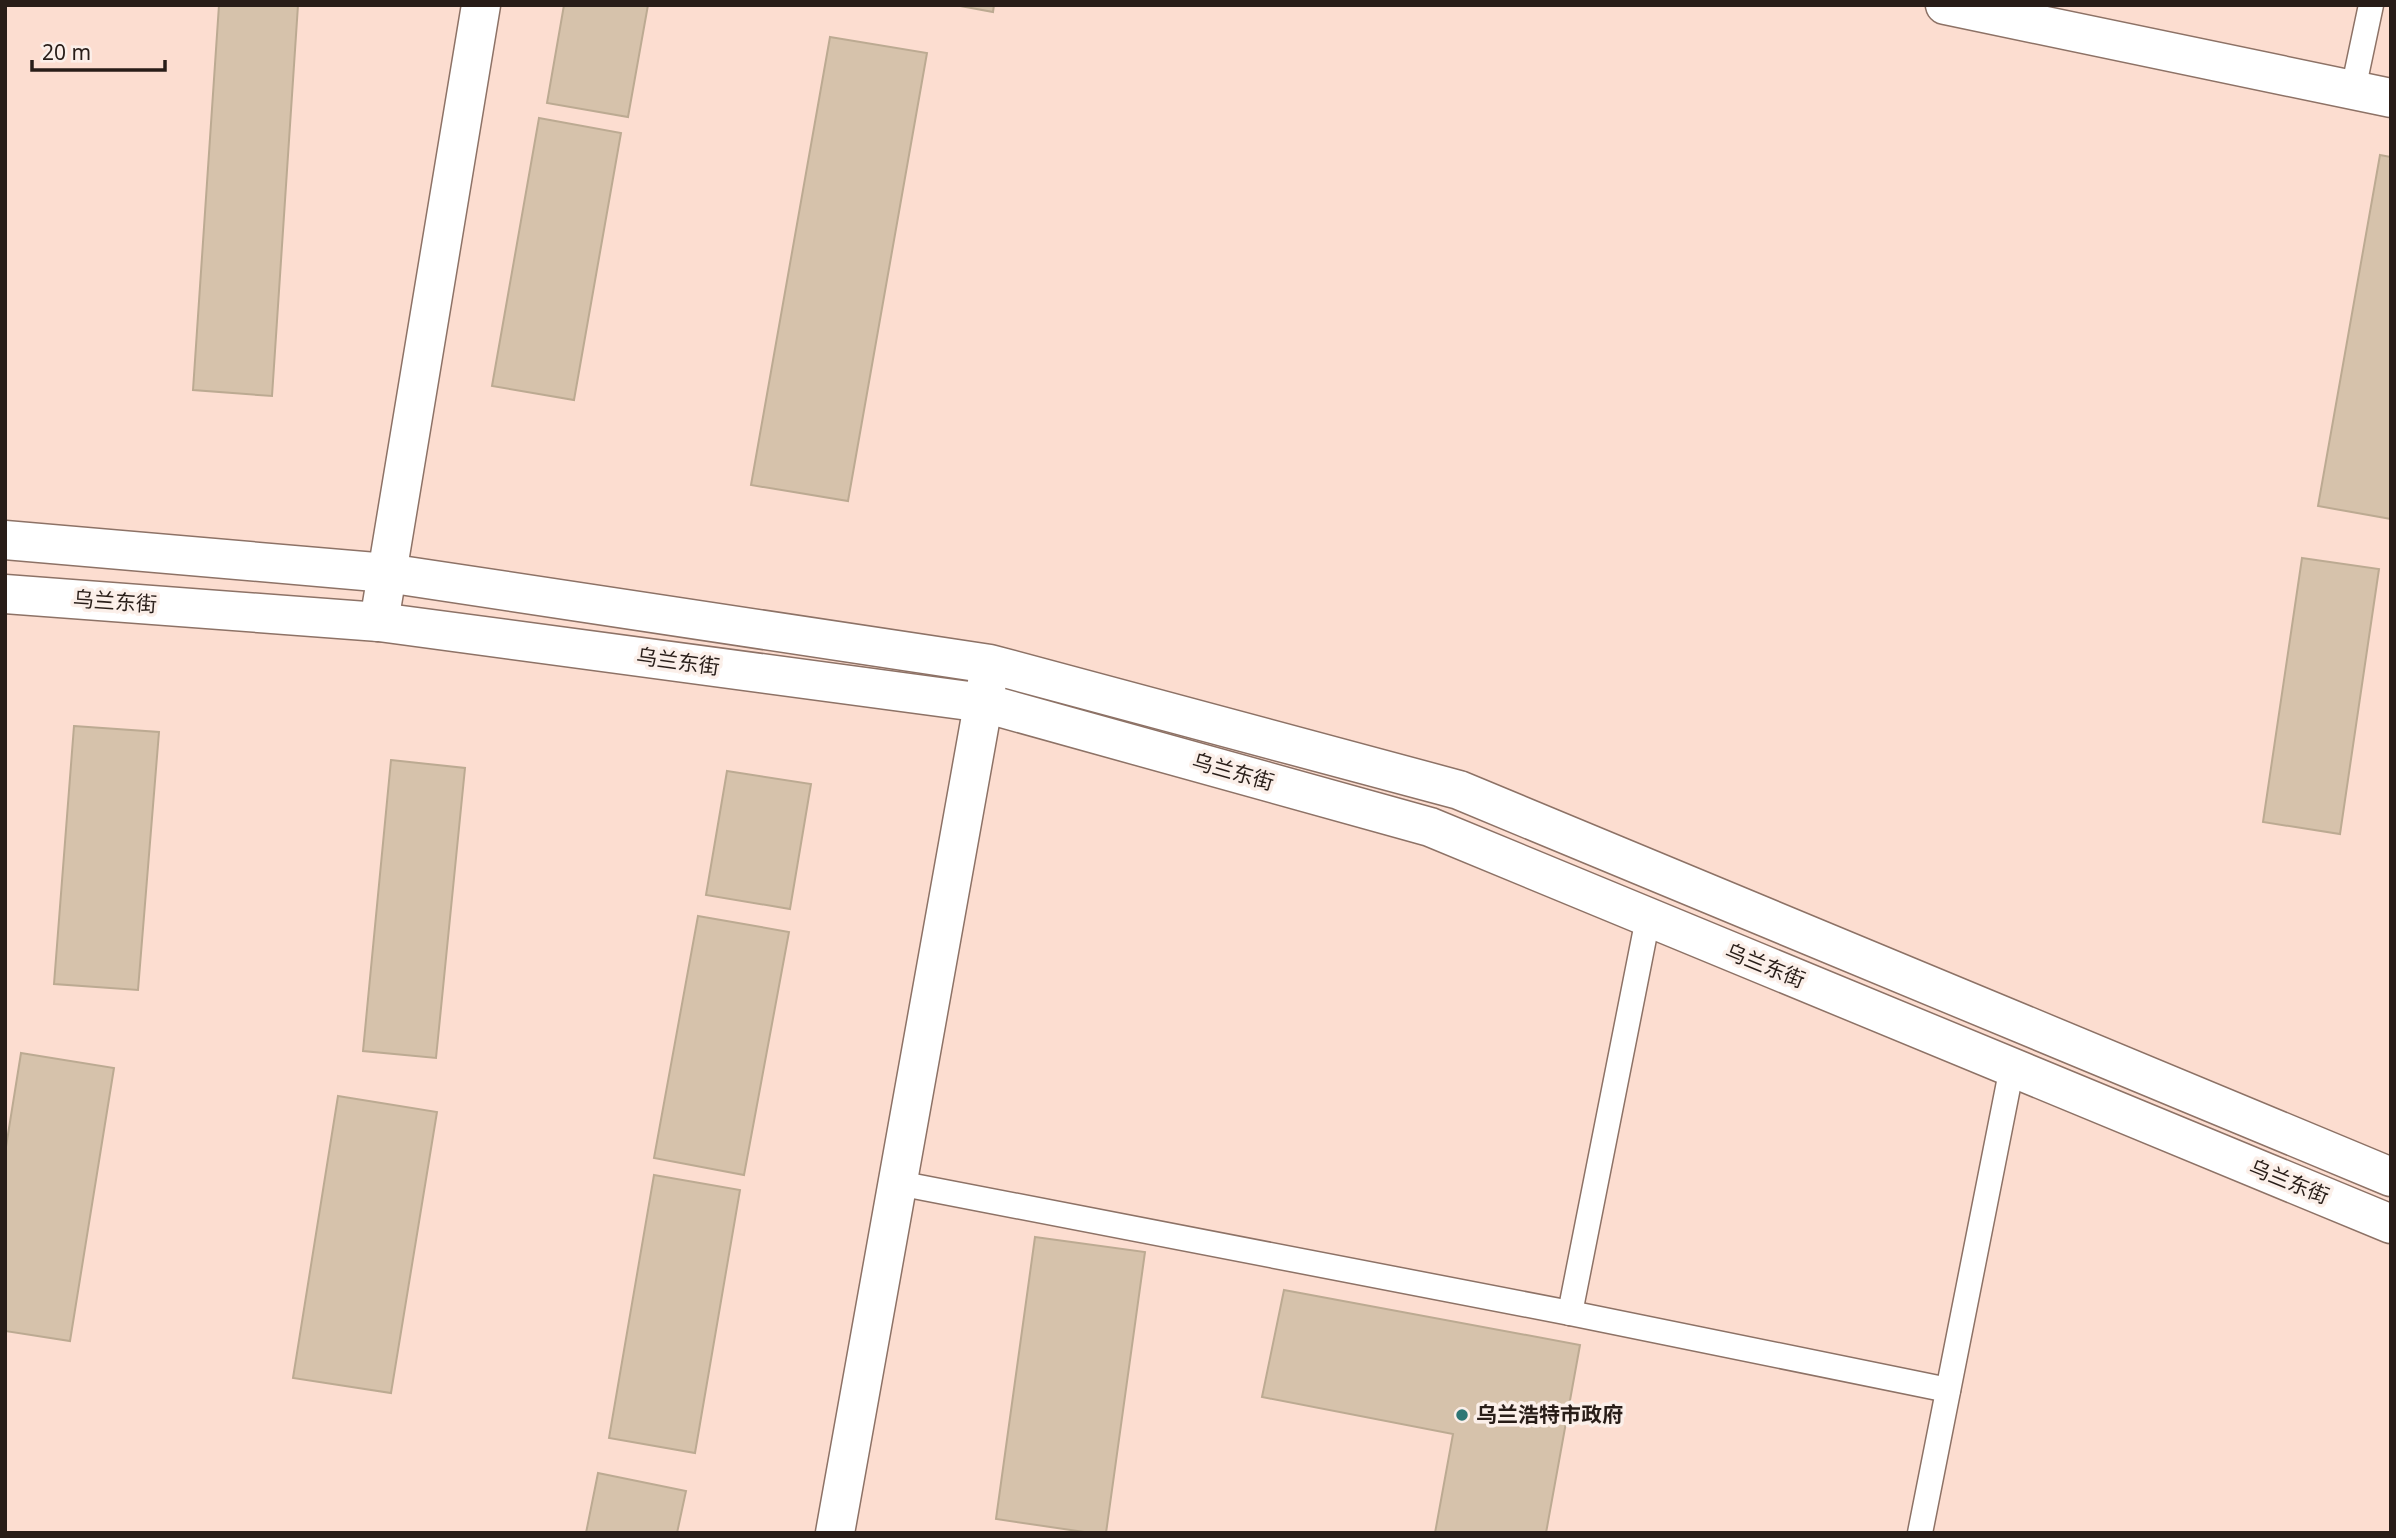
<svg xmlns="http://www.w3.org/2000/svg" width="2396" height="1538" font-family="'Noto Sans','Noto Sans SC',sans-serif">
  <style>
    .building { fill: #d6c2ab; stroke: #bcaa92; stroke-width: 2 }
    .lines { fill: none; stroke-linecap: round; stroke-linejoin: round }
    .lane-casing { stroke: #8d7266; stroke-width: 27 }
    .street-casing { stroke: #8d7266; stroke-width: 41 }
    .secondary-casing { stroke: #8d7266; stroke-width: 41 }
    .lane { stroke: #fff; stroke-width: 24 }
    .street { stroke: #fff; stroke-width: 38 }
    .secondary { stroke: #fff; stroke-width: 38 }
    .poi-dot { fill: #2d7675; stroke: #fbefe9; stroke-width: 2.5 }
    .labels { text-anchor: middle; stroke-width: 7; stroke-linejoin: round; paint-order: stroke }
    .street-label { font-size: 21px; fill: #281d18; stroke: #fbefe9 }
    .poi-label { font-size: 21px; font-weight: bold; fill: #281d18; stroke: #fbefe9; text-anchor: start }
  </style>
  <rect width="100%" height="100%" fill="#fcddd0"/>
  <!-- building -->
  <g class="building">
    <polygon points="219,5 298,5 272,396 193,390"/>
    <polygon points="564,5 648,5 628,117 547,103"/>
    <polygon points="955,5 994,5 993,12"/>
    <polygon points="830,37 927,53 848,501 751,485"/>
    <polygon points="539,118 621,133 574,400 492,386"/>
    <polygon points="2380,155 2391,157 2391,519 2318,506"/>
    <polygon points="2302,558 2379,569 2340,834 2263,822"/>
    <polygon points="74,726 159,732 138,990 54,984"/>
    <polygon points="391,760 465,768 436,1058 363,1051"/>
    <polygon points="727,771 811,784 790,909 706,895"/>
    <polygon points="698,916 789,932 744,1175 654,1158"/>
    <polygon points="21,1053 114,1068 70,1341 5,1331 5,1153"/>
    <polygon points="338,1096 437,1112 391,1393 293,1378"/>
    <polygon points="654,1175 740,1190 695,1453 609,1438"/>
    <polygon points="1035,1237 1145,1252 1106,1533 1091,1533 996,1519"/>
    <polygon points="1284,1290 1580,1345 1546,1533 1435,1533 1453,1434 1262,1397"/>
    <polygon points="598,1473 686,1491 677,1533 586,1533"/>
  </g>
  <g class="lines">
    <defs>
      <g id="lane">
        <polyline points="2353,90 2371,5"/>
        <polyline points="898,1183 1570,1313 1948,1390"/>
        <polyline points="1570,1313 1648,918"/>
        <polyline points="1920,1533 2012,1067"/>
      </g>
      <g id="street">
        <polyline points="1945,5 2391,98"/>
        <polyline points="379,622 481,5"/>
      </g>
      <g id="secondary">
        <polyline points="5,540 387,573 990,664 1459,790 2391,1177"/>
        <polyline points="5,594 379,622 984,703 1430,827 2391,1224"/>
        <polyline points="835,1533 988,677"/>
      </g>
    </defs>
    <!-- lane casing -->
    <use href="#lane" class="lane-casing"/>
    <!-- street casing -->
    <use href="#street" class="street-casing"/>
    <!-- secondary casing -->
    <use href="#secondary" class="secondary-casing"/>
    <!-- lane -->
    <use href="#lane" class="lane"/>
    <!-- street -->
    <use href="#street" class="street"/>
    <!-- secondary -->
    <use href="#secondary" class="secondary"/>
  </g>
  <!-- markers -->
  <circle class="poi-dot" cx="1462" cy="1415" r="7"/>
  <g class="labels">
    <!-- street labels -->
    <g class="street-label">
      <text transform="translate(115 602) rotate(4)" y="7">乌兰东街</text>
      <text transform="translate(678 662) rotate(8)" y="7">乌兰东街</text>
      <text transform="translate(1233 772) rotate(16)" y="7">乌兰东街</text>
      <text transform="translate(1765 966) rotate(22)" y="7">乌兰东街</text>
      <text transform="translate(2289 1182) rotate(22)" y="7">乌兰东街</text>
    </g>
    <!-- poi labels -->
    <g class="poi-label">
      <text x="1476" y="1422">乌兰浩特市政府</text>
    </g>
  </g>
  <!-- border -->
  <rect width="2396" height="1538" fill="none" stroke="#281d18" stroke-width="14"/>
  <!-- scale -->
  <path d="M32 60v10h133v-10" fill="none" stroke="#281d18" stroke-width="3.5"/>
  <text x="42" y="60" font-size="21" fill="#281d18" stroke="#fbefe9" stroke-width="5" paint-order="stroke">20 m</text>
</svg>
